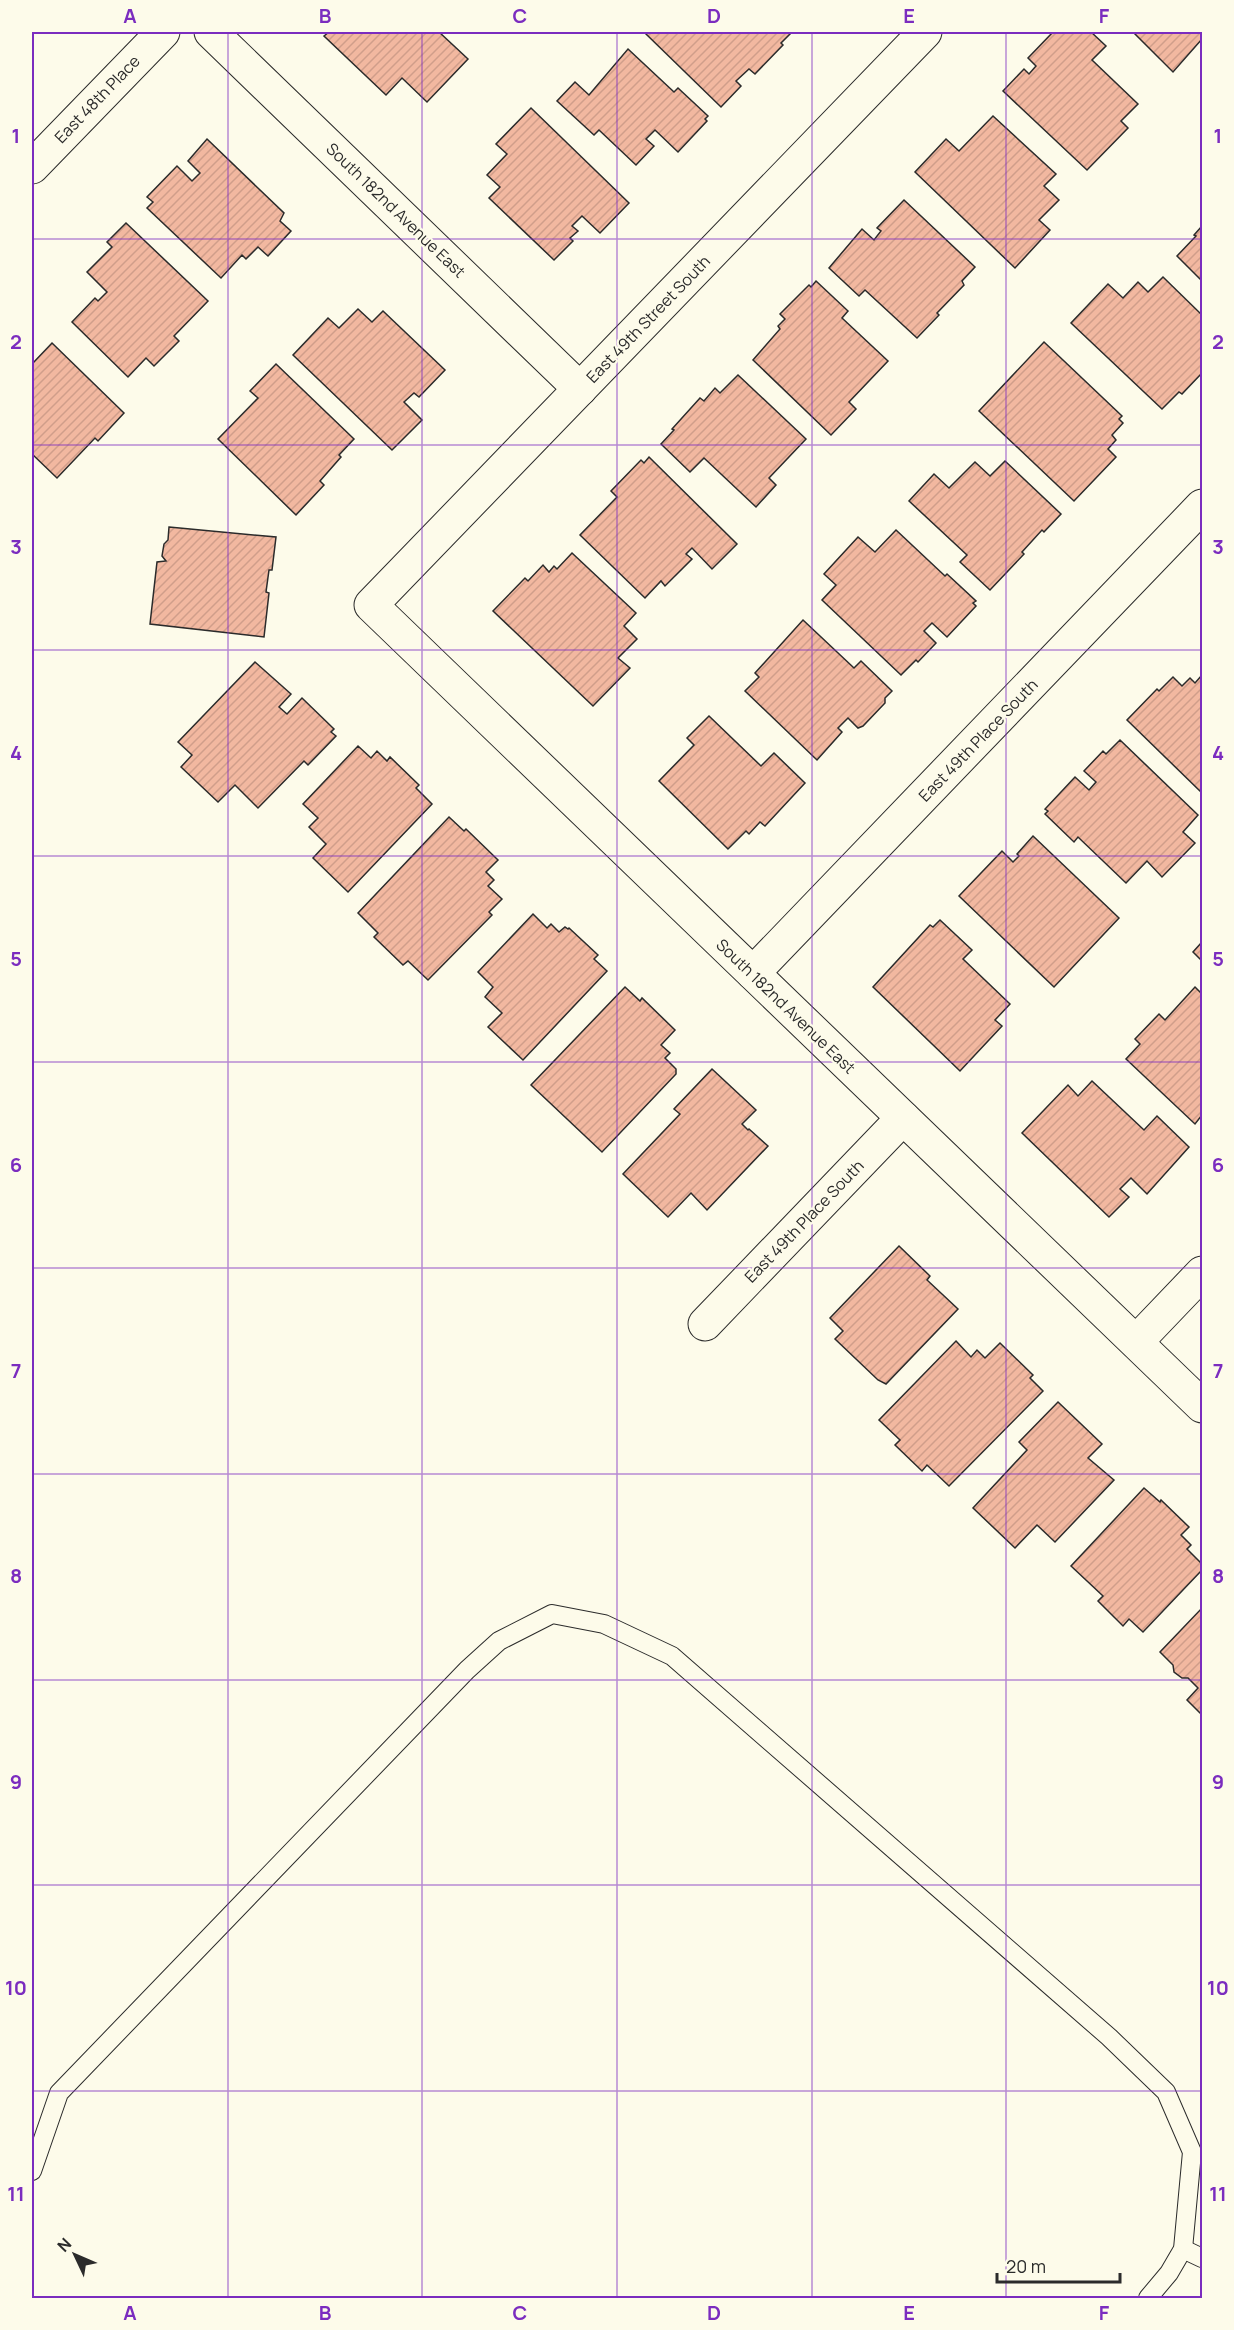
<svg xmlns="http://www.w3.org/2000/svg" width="1234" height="2330" font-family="Manrope,sans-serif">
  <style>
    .building { fill: url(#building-hatch); stroke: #2b2b2b; stroke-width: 1.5 }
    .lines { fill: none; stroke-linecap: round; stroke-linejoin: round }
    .service-casing { stroke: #2b2b2b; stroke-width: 20 }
    .minor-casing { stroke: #2b2b2b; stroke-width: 35 }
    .service { stroke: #fdfbea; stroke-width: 18 }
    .minor { stroke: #fdfbea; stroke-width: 33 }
    .grid { fill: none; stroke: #7b2cbf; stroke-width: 1.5; stroke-opacity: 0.55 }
    .labels { text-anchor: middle; stroke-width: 4.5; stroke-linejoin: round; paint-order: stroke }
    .street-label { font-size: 16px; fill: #2b2b2b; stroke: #fdfbea }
    .neatline { fill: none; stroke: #7b2cbf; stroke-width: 2 }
    .grid-label { font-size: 20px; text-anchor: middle; font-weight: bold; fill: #7b2cbf }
  </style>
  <defs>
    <pattern id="building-hatch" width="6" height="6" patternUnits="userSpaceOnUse" patternTransform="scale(1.5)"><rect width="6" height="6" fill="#f2b8a0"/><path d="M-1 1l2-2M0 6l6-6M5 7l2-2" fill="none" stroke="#d09e8a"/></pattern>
  </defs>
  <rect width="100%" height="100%" fill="#fdfbea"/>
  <!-- building -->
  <g class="building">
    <polygon points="329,32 439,32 468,59 427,102 402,78 386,95 324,36"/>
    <polygon points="648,32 792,32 781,43 783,45 755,74 749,69 736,81 741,86 721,107 646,34"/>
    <polygon points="1053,32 1091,32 1106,46 1092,60 1138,104 1121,121 1128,128 1087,170 1003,91 1024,69 1029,74 1036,66 1028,58"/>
    <polygon points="1133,32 1202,32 1202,39 1173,72"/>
    <polygon points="628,49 674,92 678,88 708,116 705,119 707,121 678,152 655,130 646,139 654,146 636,165 599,130 594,135 557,101 575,82 589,95"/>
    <polygon points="531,108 629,203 600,233 582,216 572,226 578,231 570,238 573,241 554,260 489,198 500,187 487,175 507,154 496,144"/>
    <polygon points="993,116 1056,174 1044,186 1059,200 1039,220 1050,230 1015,268 915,172 946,139 959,151"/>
    <polygon points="207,139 284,213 280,221 291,231 268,256 258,247 246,259 242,255 221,278 147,208 153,202 147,197 177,166 192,181 200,173 188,161"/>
    <polygon points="904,200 975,267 962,281 964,285 937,313 939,315 917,338 865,290 859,296 829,268 862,229 874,240 881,231 877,228"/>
    <polygon points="126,223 208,301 174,336 179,341 154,366 146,358 128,377 72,322 95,298 98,301 107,292 87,272 112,247 107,242"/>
    <polygon points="1202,226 1202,281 1177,256 1196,236 1194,235"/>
    <polygon points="1163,277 1202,315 1202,373 1182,394 1179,392 1162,409 1071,323 1108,284 1123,298 1138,282 1148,292"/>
    <polygon points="816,281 848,311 842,318 888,361 849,402 856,409 831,435 753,360 780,329 778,326 785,319 780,314 809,285 811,287"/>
    <polygon points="358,309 372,322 383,311 445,370 419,397 414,393 404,402 422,420 392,450 293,355 328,318 339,328"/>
    <polygon points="1044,342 1122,416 1119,419 1123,423 1112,435 1116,440 1108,449 1116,457 1074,501 979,411"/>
    <polygon points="52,343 124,413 98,441 95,438 57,478 32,454 32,364"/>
    <polygon points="276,364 354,439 339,455 341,457 320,481 324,485 296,515 218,439 258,398 250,391"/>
    <polygon points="738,375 806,439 769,478 776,485 756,507 704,458 690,472 661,444 674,430 672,429 700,398 704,401 715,388 720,393"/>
    <polygon points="649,457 737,544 712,569 692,548 686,554 692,559 665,586 661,581 645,598 580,535 617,497 611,491 641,460 644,463"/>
    <polygon points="1005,461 1061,514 1044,532 1042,530 1022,552 1024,554 990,590 960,562 967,555 909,501 934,474 949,488 975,462 990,476"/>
    <polygon points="169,527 276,537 272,570 269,570 266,592 269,593 264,637 150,624 157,562 166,561 162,556 164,544 168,540"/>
    <polygon points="896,530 945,576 947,574 976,601 973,603 976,606 947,637 932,623 924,631 936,643 918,662 916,660 901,675 822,600 836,585 824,574 858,537 875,552"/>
    <polygon points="572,553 636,613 624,626 637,639 618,658 630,668 593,706 493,611 525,578 528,581 543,565 549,572 554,566 557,569"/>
    <polygon points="803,620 854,668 861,661 892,691 885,698 885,703 863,726 858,728 848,718 838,728 842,732 817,760 745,691 759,677 755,673"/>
    <polygon points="255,662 291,694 279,707 287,714 302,698 334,729 331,732 336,736 308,765 304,761 258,808 235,785 218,802 181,767 192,755 178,742"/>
    <polygon points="1202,675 1202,793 1127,720 1157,689 1159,691 1173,677 1182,686 1190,678 1195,683"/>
    <polygon points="709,716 761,766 774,753 805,783 765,826 760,822 749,834 746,831 728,849 659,781 694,745 687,738"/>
    <polygon points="1120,740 1198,815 1183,832 1195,843 1162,877 1147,861 1126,883 1078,837 1074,842 1045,814 1048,811 1045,809 1075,777 1089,790 1096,782 1084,771 1103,751 1106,754"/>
    <polygon points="358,746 371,758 377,751 387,761 390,757 419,785 416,788 432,804 348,892 313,858 326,844 309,827 318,818 303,804"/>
    <polygon points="449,817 464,831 466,829 498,860 486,872 494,880 488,886 502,899 489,912 492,915 428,980 408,961 403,965 374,937 378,933 358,913"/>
    <polygon points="1033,836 1119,918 1054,987 959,896 1002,851 1013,862 1019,856 1017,854"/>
    <polygon points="533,914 547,928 551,924 559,932 565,927 568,929 569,928 598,955 594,959 607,971 523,1060 488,1027 502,1013 485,997 493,987 478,972"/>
    <polygon points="940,920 972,950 963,959 1010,1004 995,1020 1002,1026 960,1071 873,987 930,925 933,927"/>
    <polygon points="1202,942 1202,961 1193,952"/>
    <polygon points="625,987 640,1001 642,998 675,1030 661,1045 670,1053 665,1058 676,1069 676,1074 602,1152 531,1085"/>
    <polygon points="1195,987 1202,994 1202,1115 1195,1124 1126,1059 1140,1044 1135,1039 1159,1014 1165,1020"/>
    <polygon points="712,1069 756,1110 742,1124 748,1130 749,1129 768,1146 707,1210 691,1193 668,1217 623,1174 680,1114 674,1109"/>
    <polygon points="1092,1081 1144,1130 1157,1116 1189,1147 1147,1194 1131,1178 1120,1189 1129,1197 1109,1217 1022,1133 1068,1085 1078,1096"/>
    <polygon points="899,1246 930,1276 927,1280 958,1309 886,1384 878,1380 835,1339 843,1331 830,1318"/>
    <polygon points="956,1341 971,1357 977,1350 985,1358 1000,1343 1033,1375 1030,1378 1043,1391 949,1486 927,1465 922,1471 895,1445 900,1440 879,1420"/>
    <polygon points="1058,1402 1102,1444 1088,1458 1114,1480 1055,1542 1037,1525 1015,1548 973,1508 1027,1450 1019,1442"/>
    <polygon points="1144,1488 1160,1502 1161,1500 1189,1527 1181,1535 1191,1545 1187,1549 1202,1564 1202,1570 1143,1632 1129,1619 1123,1626 1098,1601 1103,1596 1071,1566"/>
    <polygon points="1202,1608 1202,1715 1187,1700 1198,1688 1188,1678 1182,1678 1174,1672 1173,1665 1160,1652"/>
  </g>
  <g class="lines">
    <defs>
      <g id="service">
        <polyline points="32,2171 59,2093 467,1670 499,1641 552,1614 604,1624 672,1656 1109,2037 1166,2092 1192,2152 1183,2249 1169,2273 1148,2298"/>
        <polyline points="1183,2249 1202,2258"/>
      </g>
      <g id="minor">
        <polyline points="211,32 580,389"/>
        <polyline points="925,32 371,605 1202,1406"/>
        <polyline points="32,167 163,32"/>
        <polyline points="753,973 1202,506"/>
        <polyline points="705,1324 903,1118"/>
        <polyline points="1137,1341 1202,1273"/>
      </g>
    </defs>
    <!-- service casing -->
    <use href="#service" class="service-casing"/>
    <!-- minor casing -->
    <use href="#minor" class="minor-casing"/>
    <!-- service -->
    <use href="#service" class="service"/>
    <!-- minor -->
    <use href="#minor" class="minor"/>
  </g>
  <!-- grid -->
  <path class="grid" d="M 228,32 L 228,2298M 422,32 L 422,2298M 617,32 L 617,2298M 812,32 L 812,2298M 1006,32 L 1006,2298M 32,239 L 1202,239M 32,445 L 1202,445M 32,650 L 1202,650M 32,856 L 1202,856M 32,1062 L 1202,1062M 32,1268 L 1202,1268M 32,1474 L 1202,1474M 32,1680 L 1202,1680M 32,1885 L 1202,1885M 32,2091 L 1202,2091"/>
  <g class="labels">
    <!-- street labels -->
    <g class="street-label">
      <text transform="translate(97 99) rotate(-46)" y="6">East 48th Place</text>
      <text transform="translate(396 210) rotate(44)" y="6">South 182nd Avenue East</text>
      <text transform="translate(648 319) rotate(-46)" y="6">East 49th Street South</text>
      <text transform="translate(978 740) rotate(-46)" y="6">East 49th Place South</text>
      <text transform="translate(786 1006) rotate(44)" y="6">South 182nd Avenue East</text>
      <text transform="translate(804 1221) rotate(-46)" y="6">East 49th Place South</text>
    </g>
  </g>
  <!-- border -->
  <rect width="1234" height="2330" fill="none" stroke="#fdfbea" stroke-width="66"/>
  <!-- north arrow -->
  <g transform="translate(75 2255) rotate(314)" stroke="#fdfbea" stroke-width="4.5" paint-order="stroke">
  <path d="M0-4.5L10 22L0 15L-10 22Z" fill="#2b2b2b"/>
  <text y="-9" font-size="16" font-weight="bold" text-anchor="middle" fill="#2b2b2b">N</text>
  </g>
  <!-- scale -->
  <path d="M997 2273v9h123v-9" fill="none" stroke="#2b2b2b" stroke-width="3"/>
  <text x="1006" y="2273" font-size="18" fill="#2b2b2b" stroke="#fdfbea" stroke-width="4.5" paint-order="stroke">20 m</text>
  <rect x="33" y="33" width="1168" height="2264" class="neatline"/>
  <g class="grid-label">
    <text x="130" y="23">A</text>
    <text x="325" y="23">B</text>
    <text x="520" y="23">C</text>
    <text x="714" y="23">D</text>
    <text x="909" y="23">E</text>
    <text x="1104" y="23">F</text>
    <text x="16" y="143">1</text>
    <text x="1218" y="143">1</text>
    <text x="16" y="349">2</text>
    <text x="1218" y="349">2</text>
    <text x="16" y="554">3</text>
    <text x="1218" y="554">3</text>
    <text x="16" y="760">4</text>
    <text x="1218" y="760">4</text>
    <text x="16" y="966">5</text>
    <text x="1218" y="966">5</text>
    <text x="16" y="1172">6</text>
    <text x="1218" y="1172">6</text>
    <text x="16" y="1378">7</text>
    <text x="1218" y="1378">7</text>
    <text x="16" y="1583">8</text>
    <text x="1218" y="1583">8</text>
    <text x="16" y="1789">9</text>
    <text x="1218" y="1789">9</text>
    <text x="16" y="1995">10</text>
    <text x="1218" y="1995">10</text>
    <text x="16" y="2201">11</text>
    <text x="1218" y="2201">11</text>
    <text x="130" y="2320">A</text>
    <text x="325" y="2320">B</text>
    <text x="520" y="2320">C</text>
    <text x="714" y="2320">D</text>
    <text x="909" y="2320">E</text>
    <text x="1104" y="2320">F</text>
  </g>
</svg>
